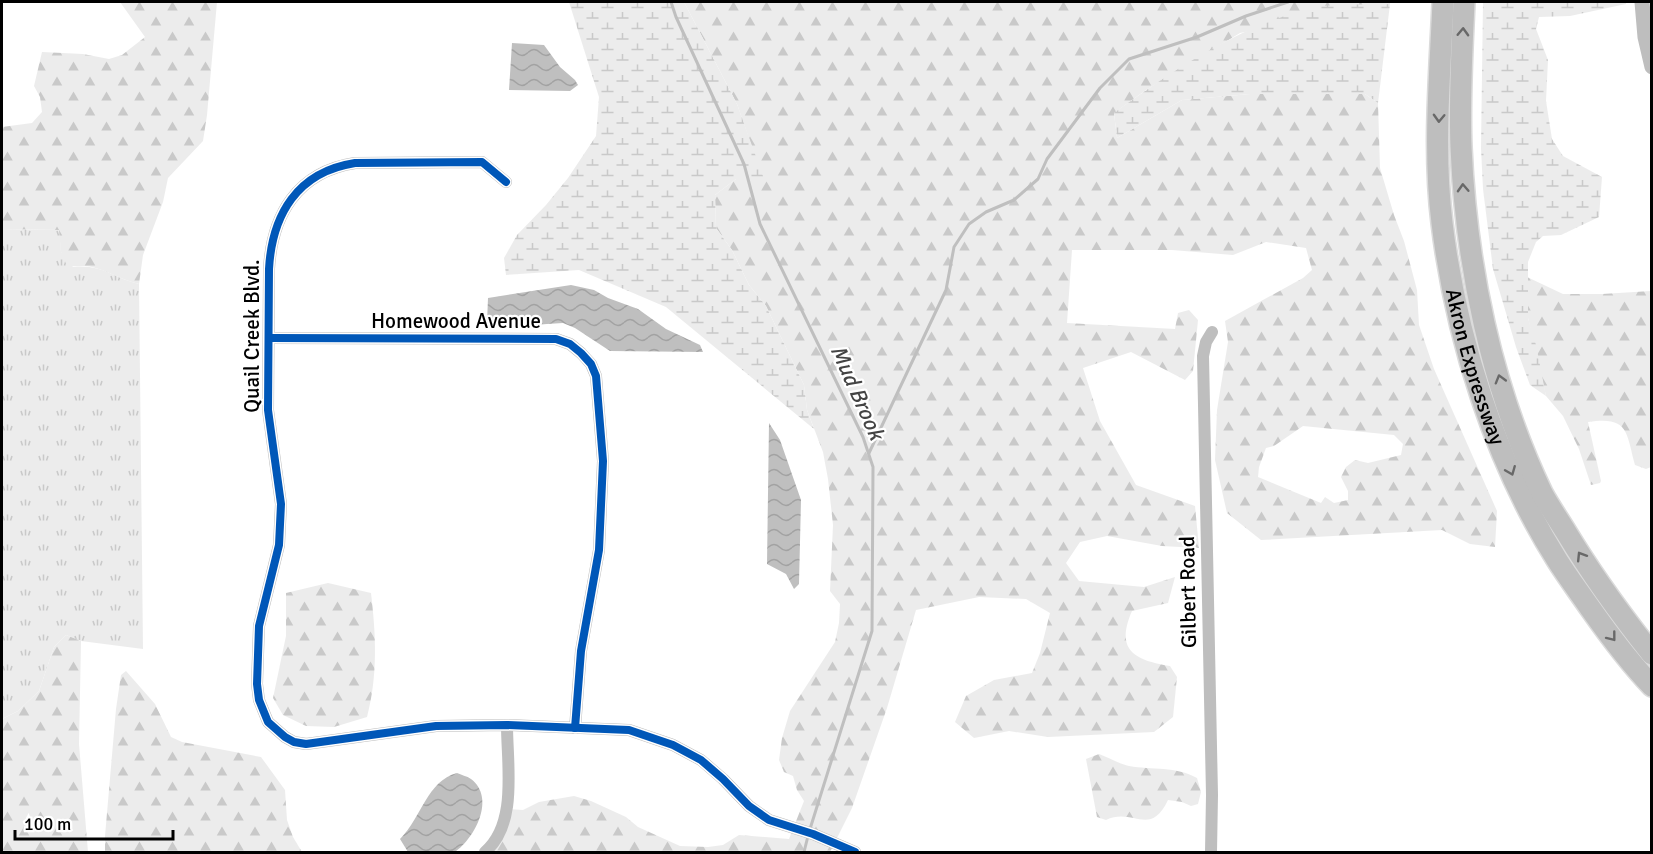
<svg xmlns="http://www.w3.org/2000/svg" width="1653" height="854" font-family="Signika,sans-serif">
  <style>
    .grass { fill: url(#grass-tufts) }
    .forest { fill: url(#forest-firs); fill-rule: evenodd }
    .wetland { fill: url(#wetland-marsh) }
    .water { fill: url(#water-waves) }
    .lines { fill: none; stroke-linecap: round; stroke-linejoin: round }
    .stream { stroke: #bfbfbf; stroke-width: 3 }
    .motorway-casing { stroke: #dbdbdb; stroke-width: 24 }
    .minor { stroke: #bebebe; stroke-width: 12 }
    .tertiary { stroke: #bebebe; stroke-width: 15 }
    .motorway { stroke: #bebebe; stroke-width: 21 }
    .cycleway-casing { stroke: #fff; stroke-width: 11 }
    .cycleway { stroke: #0057b8; stroke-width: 8 }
    .oneway { stroke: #686868 }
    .labels { text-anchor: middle; stroke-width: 4.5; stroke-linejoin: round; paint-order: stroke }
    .street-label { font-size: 21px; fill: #000; stroke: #fff }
    .water-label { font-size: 22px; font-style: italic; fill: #444; stroke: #fff }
  </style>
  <defs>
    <pattern id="grass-tufts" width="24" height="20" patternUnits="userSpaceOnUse" patternTransform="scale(1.5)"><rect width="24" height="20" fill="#ececec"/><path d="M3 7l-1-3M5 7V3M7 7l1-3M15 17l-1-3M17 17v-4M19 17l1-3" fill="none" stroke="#c9c9c9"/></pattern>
    <pattern id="forest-firs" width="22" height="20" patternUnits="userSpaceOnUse" patternTransform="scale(1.5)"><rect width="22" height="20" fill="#ececec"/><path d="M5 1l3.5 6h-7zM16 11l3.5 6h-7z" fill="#c9c9c9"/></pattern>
    <pattern id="wetland-marsh" width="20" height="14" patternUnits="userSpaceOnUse" patternTransform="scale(1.5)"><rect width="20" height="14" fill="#ececec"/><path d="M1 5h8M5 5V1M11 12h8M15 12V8" fill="none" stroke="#c9c9c9"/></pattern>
    <pattern id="water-waves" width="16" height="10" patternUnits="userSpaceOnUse" patternTransform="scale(1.5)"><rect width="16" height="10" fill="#bfbfbf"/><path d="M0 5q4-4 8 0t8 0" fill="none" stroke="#a2a2a2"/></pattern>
  </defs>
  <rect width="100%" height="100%" fill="#fff"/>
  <!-- grass -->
  <path class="grass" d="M 2,229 L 60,230 L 61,252 L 73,267 C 103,264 113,278 139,284 L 143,649 L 81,641 L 66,635 L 54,647 L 39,691 L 18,711 L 2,719 Z"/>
  <!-- forest -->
  <g class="forest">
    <path d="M 120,2 L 217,2 L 207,115 L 203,141 L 168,178 L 163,202 L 143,255 L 139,284 C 122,280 108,271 92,267 C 84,265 75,267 67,266 L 61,252 L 59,230 L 2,229 L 2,127 L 32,123 L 42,112 L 40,97 L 34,86 L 42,52 L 83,54 L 109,59 L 122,55 L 145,37 Z"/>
    <path d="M 684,2 L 1390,2 L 1390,4 L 1240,33 L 1146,90 L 1114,113 L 1117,138 L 1182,100 L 1250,94 L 1365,94 L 1378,103 L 1380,168 L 1394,215 L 1404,241 L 1417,290 L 1419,325 L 1434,369 L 1497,511 L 1495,547 L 1470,544 L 1442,530 L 1261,540 L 1227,513 L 1215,460 L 1217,410 L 1228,342 L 1225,321 L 1303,278 L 1312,270 L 1306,248 L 1266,242 L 1233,255 L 1172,250 L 1072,250 L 1067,323 L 1175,329 L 1178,313 L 1189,310 L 1198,320 L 1193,371 L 1185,380 L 1131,352 L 1083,368 L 1100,421 L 1136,485 L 1195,506 L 1199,548 L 1162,546 L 1107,536 L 1080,542 L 1066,563 L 1079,581 L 1144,587 L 1175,577 L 1168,603 L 1132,611 C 1115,650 1134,660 1170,666 L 1177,677 L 1173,717 L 1154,732 L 1048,737 L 1009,731 L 974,738 L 955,722 L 966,696 L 994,680 L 1032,673 L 1040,653 L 1050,613 L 1026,599 L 979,597 L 916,610 L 887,708 L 852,808 L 830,852 L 485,852 L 508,809 L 523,810 L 539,802 L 574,796 L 591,801 L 626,817 L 638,827 L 680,846 L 708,847 L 723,845 L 739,835 L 789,839 L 804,801 L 797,790 L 793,776 L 784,772 L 779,760 L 782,738 L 790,711 L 835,642 L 839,623 L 840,604 L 830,591 L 833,525 L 828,479 L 823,452 L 807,410 L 804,385 L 766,306 L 749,285 L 732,250 L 716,228 L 715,195 L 736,179 L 763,179 L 737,104 ZM 1303,426 L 1394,435 L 1403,444 L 1401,455 L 1368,463 L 1355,460 L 1346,467 L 1341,477 L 1348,491 L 1348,500 L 1334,503 L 1325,497 L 1321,503 L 1258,477 L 1259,467 L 1266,448 L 1274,446 Z"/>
    <path d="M 1527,277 L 1563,294 L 1602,294 L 1651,291 L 1651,467 L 1646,469 L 1635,465 C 1626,432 1629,416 1588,422 L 1601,481 L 1600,483 L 1591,485 L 1579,449 L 1563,416 L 1546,396 L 1528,318 Z"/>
    <path d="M 328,583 L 371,593 C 376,636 378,675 367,717 L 334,727 L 306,726 L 283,715 L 273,698 L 286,636 L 286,593 Z"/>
    <polygon points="66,635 81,641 79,744 88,852 2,852 2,719 18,711 39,691 54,647"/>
    <polygon points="126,671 155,704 171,737 182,742 261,757 285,790 287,820 293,837 302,852 105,852 105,836 116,709 121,675"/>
    <path d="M 1099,754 C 1108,757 1119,764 1129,766 C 1152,770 1176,766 1197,778 L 1201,792 L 1198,804 L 1191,806 L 1182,802 L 1168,800 C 1150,838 1133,807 1106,820 L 1097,817 L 1086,759 Z"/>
  </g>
  <!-- wetland -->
  <g class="wetland">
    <polygon points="569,2 684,2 737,104 764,179 736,179 715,195 716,228 732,250 749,285 766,306 804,385 807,410 814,429 666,307 579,270 506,275 504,258 517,235 546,205 568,178 596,136 599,97"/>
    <polygon points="1483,2 1626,2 1626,4 1570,16 1539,17 1536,29 1548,60 1546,101 1552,139 1563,156 1602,177 1599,217 1561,235 1543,236 1536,242 1528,262 1528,318 1536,345 1546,396 1530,385 1516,347 1493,269 1483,189 1481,148"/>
    <path d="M 1390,4 L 1378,103 L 1365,94 L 1250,94 L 1182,100 L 1117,138 L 1114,113 C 1174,70 1239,26 1312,8 C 1331,3 1368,5 1390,4 Z"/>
  </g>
  <!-- water -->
  <g class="water">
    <polygon points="512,43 544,45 560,67 575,80 578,85 570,91 509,90"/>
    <polygon points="571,285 594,290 608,298 638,309 666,329 700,345 703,352 610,351 575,328 563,323 531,325 487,323 488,298"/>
    <polygon points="769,423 780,440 801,500 799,584 794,589 786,574 767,564"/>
    <path d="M 457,773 C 461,775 467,776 471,779 C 496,798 475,838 455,852 L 408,852 L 400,839 C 422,817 427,781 457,773 Z"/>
  </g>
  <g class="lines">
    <!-- stream -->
    <g class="stream">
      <polyline points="671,2 676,17 744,164 760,224 863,437 873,467 872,631 810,829"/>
      <polyline points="869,453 946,290 954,247 969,224 986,212 1014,200 1038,179 1047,159 1100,88 1129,59 1197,37 1246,16 1288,2"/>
      <polyline points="804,852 808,836"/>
    </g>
    <defs>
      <g id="motorway">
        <path id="s1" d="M 1443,2 C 1440,75 1433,150 1442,223 C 1456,338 1495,461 1557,560 C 1567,576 1579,592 1590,608 C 1609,635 1629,662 1652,686"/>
        <path d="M 1464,2 C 1462,50 1459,98 1461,147 C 1466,265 1491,386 1542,493 C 1549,506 1558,519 1566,532 C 1592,575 1621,615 1652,654"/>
      </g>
    </defs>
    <!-- motorway casing -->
    <use href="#motorway" class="motorway-casing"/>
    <!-- minor -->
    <g class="minor">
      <path d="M 506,182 L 482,162 L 355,163 C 297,172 272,215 269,269 L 268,410 L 281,504 L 279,545 L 259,626 L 257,684 L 259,700 L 268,722 L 285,737 L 294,742 L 306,744 L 436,726 L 507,725 L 629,730 L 673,745 L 701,760 L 723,779 L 749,806 L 769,820 L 813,834 L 855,852"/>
      <polyline points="269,338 556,339 570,344 581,353 591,364 596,376 603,461 599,550 581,651 575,728"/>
      <path d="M 485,852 C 518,824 507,765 507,725"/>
      <polyline points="1211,852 1212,795 1203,356 1206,342 1212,332"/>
    </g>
    <!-- tertiary -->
    <polyline class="tertiary" points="1642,2 1645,37 1652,67"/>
    <!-- motorway -->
    <use href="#motorway" class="motorway"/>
    <defs>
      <g id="cycleway">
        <path d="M 506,182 L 482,162 L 355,163 C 297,172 272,215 269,269 L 268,410 L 281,504 L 279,545 L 259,626 L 257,684 L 259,700 L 268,722 L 285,737 L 294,742 L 306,744 L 436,726 L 507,725 L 629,730 L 673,745 L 701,760 L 723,779 L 749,806 L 769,820 L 813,834 L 855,852"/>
        <polyline points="269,338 556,339 570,344 581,353 591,364 596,376 603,461 599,550 581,651 575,728"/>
      </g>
    </defs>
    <!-- cycleway casing -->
    <use href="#cycleway" class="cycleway-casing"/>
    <!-- cycleway -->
    <use href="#cycleway" class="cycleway"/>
  </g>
  <!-- one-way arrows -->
  <defs><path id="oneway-chevron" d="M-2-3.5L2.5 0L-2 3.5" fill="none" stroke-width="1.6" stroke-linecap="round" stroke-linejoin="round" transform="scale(1.5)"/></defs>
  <g class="oneway">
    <use href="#oneway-chevron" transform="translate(1463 32) rotate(-88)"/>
    <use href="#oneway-chevron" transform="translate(1439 118) rotate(92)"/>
    <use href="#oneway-chevron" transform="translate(1463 188) rotate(-93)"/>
    <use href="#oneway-chevron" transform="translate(1500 379) rotate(-106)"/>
    <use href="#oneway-chevron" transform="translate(1511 471) rotate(68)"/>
    <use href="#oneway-chevron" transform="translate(1581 556) rotate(-122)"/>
    <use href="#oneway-chevron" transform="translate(1612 637) rotate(52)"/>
  </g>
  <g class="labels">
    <!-- street labels -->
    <g class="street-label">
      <text x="456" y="328">Homewood Avenue</text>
      <text transform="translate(252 336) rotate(-90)" y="7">Quail Creek Blvd.</text>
      <text dy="7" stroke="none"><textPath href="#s1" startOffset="369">Akron Expressway</textPath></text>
      <text transform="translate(1188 592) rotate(-91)" y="7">Gilbert Road</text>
    </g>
    <!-- water labels -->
    <g class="water-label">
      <text transform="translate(858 392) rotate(66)" y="8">Mud Brook</text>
    </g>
  </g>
  <!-- border -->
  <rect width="1653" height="854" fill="none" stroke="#000000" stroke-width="6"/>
  <!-- scale -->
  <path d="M15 830v9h158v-9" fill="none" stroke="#000000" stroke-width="3"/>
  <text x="24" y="830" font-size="18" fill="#000000" stroke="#ffffff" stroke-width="4.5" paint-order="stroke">100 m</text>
</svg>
